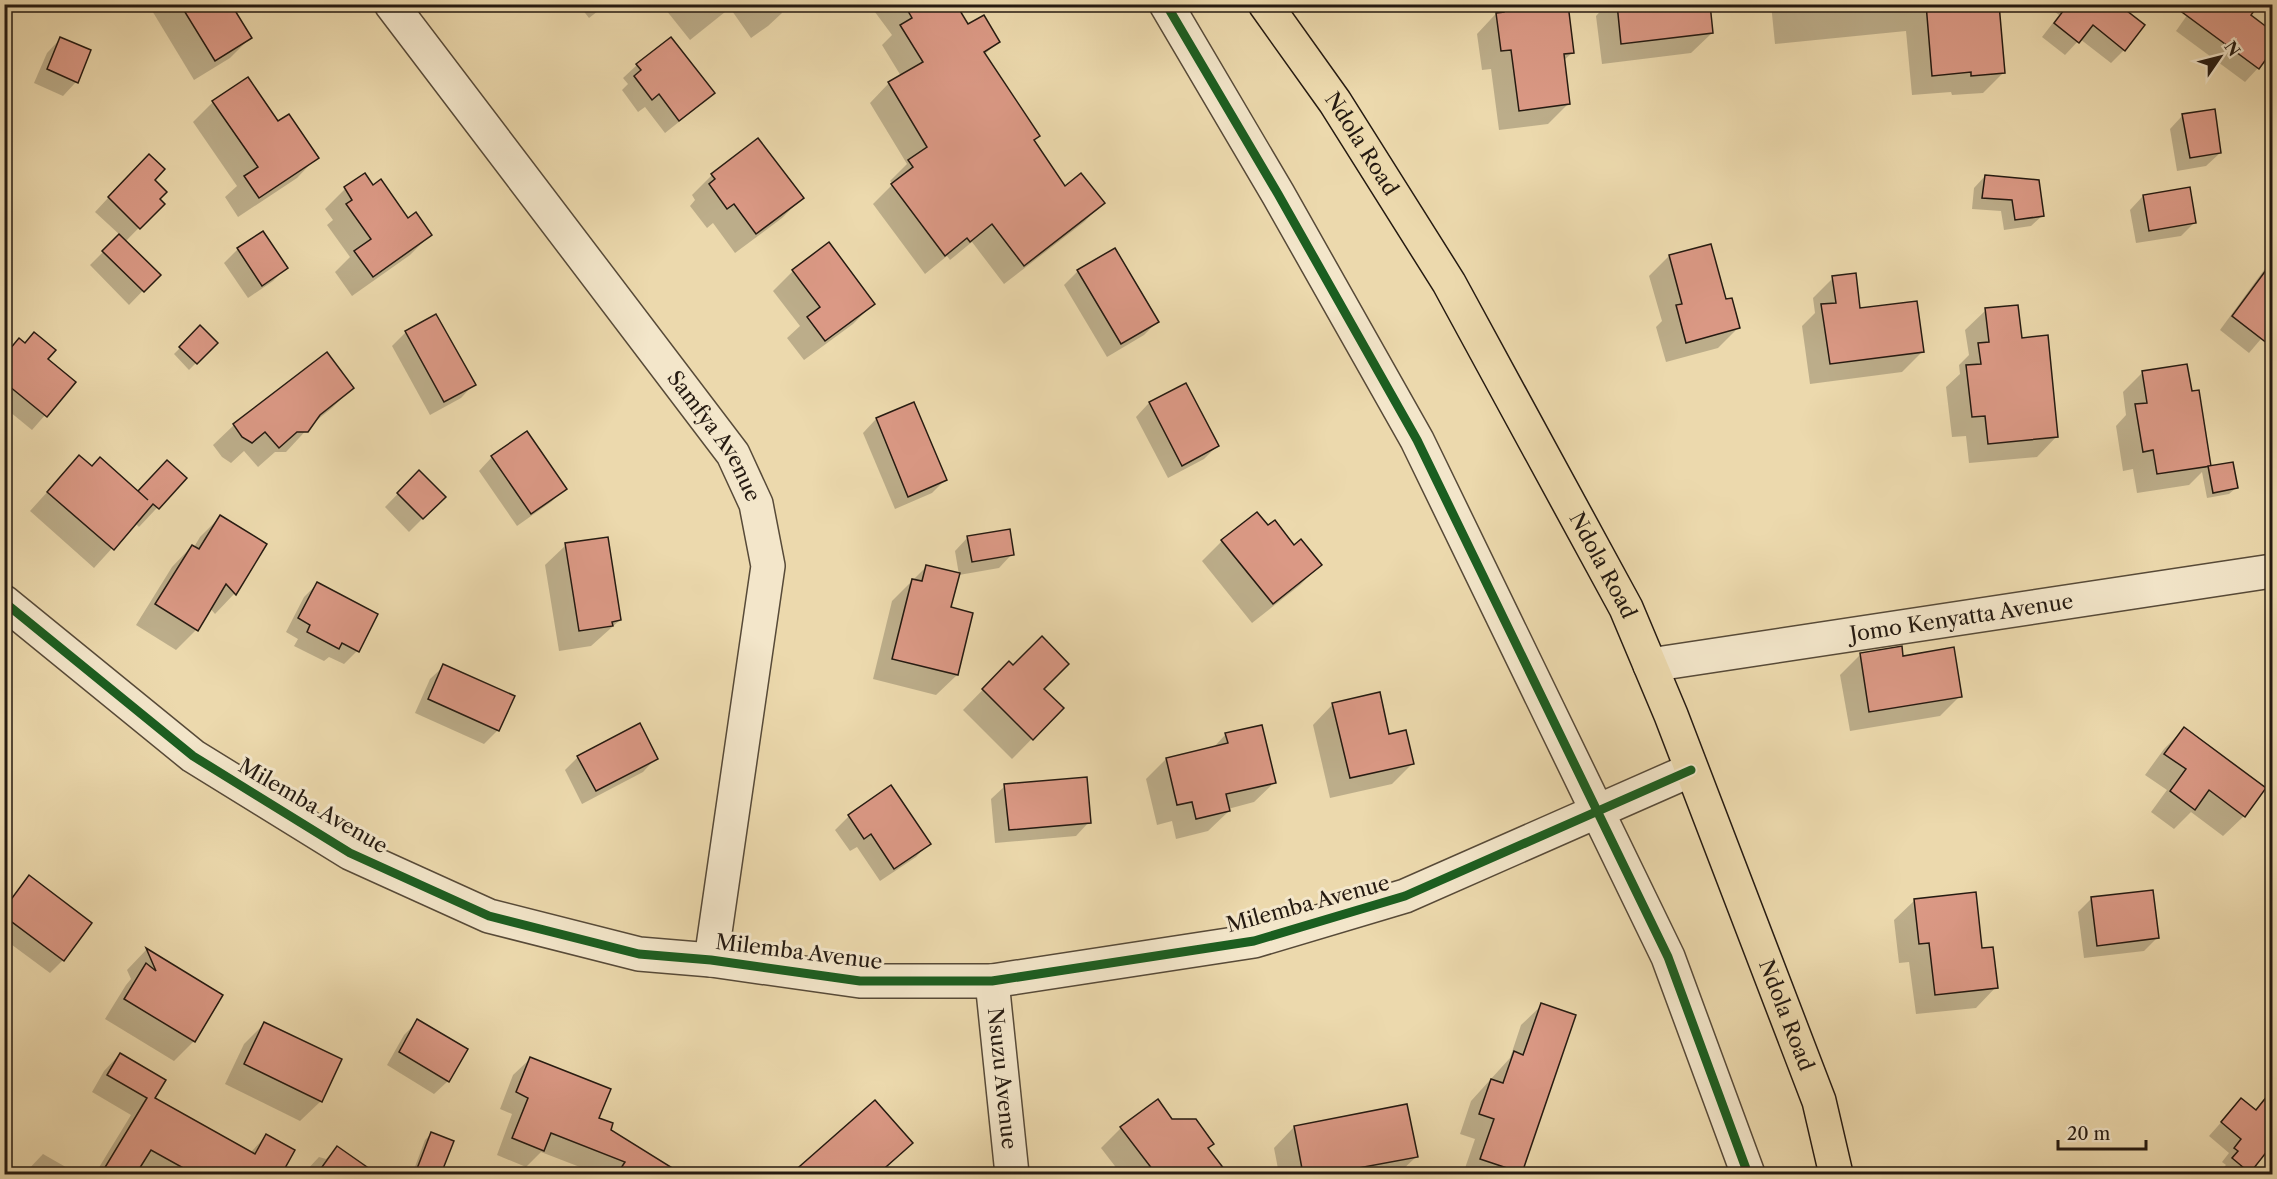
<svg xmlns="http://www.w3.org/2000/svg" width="2277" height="1179" font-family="'Libre Caslon Text',serif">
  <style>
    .shadow { fill: #0003 }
    .building { fill: #db9985; stroke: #251a11; stroke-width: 1.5 }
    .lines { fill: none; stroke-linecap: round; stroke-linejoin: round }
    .street-casing { stroke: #574a38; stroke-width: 36 }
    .primary-casing { stroke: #251a11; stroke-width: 36 }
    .street { stroke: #f3e6ca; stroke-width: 33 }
    .primary { stroke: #ecd9ad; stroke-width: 33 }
    .cycleway-casing { stroke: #f3e6ca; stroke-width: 13 }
    .cycleway { stroke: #1b5e20; stroke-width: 9 }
    .labels { text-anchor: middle; stroke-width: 6; stroke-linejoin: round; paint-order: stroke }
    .street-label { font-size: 21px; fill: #251a11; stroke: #f3e6ca }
  </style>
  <rect width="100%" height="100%" fill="#ecd9ad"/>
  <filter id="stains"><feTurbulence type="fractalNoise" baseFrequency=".00333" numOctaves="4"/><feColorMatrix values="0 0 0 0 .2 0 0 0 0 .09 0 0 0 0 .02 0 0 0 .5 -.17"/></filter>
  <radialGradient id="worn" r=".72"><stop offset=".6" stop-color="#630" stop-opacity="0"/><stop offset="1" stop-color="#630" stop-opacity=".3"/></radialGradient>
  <!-- shadow -->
  <g class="shadow">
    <polygon points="148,4 229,4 250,38 230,58 194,80"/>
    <polygon points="578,4 607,4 589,18"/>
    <polygon points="776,4 782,13 768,26 751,38 730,8 690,40 662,5"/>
    <polygon points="869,4 955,4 968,26 999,41 984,55 1038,136 1033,141 1064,188 1103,203 1084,222 1004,284 972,242 950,260 947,256 925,274 873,204 893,184 890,181 907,164 870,103 889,83 901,76 882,45 892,35"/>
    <polygon points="1607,4 1708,4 1712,33 1691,53 1602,64 1596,16"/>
    <polygon points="1771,4 1997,4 2003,73 1983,93 1952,95 1951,92 1912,95 1906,31 1775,44"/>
    <polygon points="2045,4 2116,4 2124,50 2111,63 2080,39 2065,55 2042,37 2059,15"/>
    <polygon points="2195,4 2234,4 2272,33 2272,49 2258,68 2245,82 2176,31"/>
    <polygon points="1504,5 1573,52 1563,61 1569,103 1548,124 1499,130 1491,69 1482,70 1477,34"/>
    <polygon points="60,39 76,82 63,96 34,83 47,53"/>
    <polygon points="671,39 713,93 699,106 665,133 645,107 638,112 622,90 628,84 623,78 637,65"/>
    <polygon points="213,102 277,123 317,157 297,178 238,217 225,197 237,186 193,122"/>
    <polygon points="2183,115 2220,153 2206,166 2177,171 2170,129"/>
    <polygon points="135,169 152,180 158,199 162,204 125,242 158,275 129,305 90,265 120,235 95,212"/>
    <polygon points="364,175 373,187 408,220 430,235 410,255 352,296 335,272 350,257 327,225 333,220 325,209 345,189"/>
    <polygon points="712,175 802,198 782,218 735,253 713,223 707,228 690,206 695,200 692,195"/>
    <polygon points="1985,176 2043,215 2031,226 2004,230 2001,211 1972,209 1974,188"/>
    <polygon points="2143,196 2195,222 2181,236 2136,243 2130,210"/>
    <polygon points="262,233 286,268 273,281 248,298 224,263 238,249"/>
    <polygon points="1669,256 1738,328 1718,348 1666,362 1656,327 1662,321 1649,276"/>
    <polygon points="2272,259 2272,326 2249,353 2220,330"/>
    <polygon points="793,271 873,304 853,324 804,360 787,338 800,326 773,291"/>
    <polygon points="1078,271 1157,322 1144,335 1107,357 1064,285"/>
    <polygon points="1833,278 1859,310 1922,352 1902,372 1810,384 1802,326 1815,313 1813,298"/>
    <polygon points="1986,310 2020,340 2057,436 2037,457 1969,463 1966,436 1952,437 1946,387 1960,374 1959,365 1969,355 1965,330"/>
    <polygon points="436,316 474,384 461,398 430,415 392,346 406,332"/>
    <polygon points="200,328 216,343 189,370 174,354"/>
    <polygon points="19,340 74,382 32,430 4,407 4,355"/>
    <polygon points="326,354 352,388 332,408 312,424 286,452 275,452 258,467 244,451 231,463 222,457 213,445 234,425"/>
    <polygon points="2143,372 2209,465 2206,468 2232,464 2236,488 2229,494 2207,498 2202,472 2189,485 2137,493 2133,469 2123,471 2116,426 2126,415 2123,392"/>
    <polygon points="1186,385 1217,446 1204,459 1168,478 1136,417 1149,403"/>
    <polygon points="914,404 945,480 932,493 895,509 863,433 876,419"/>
    <polygon points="79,457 92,468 137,492 148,480 185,478 139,527 135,523 94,568 30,511"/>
    <polygon points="492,457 565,489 551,502 517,526 479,471"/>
    <polygon points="419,472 444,497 409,532 385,507"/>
    <polygon points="220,517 265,544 234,594 215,614 210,608 196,630 176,650 136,625 172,567 192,546 194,547 200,537"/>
    <polygon points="1268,527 1320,565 1300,585 1252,623 1202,561 1222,541"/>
    <polygon points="968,537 1012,554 999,568 959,575 955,551"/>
    <polygon points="566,545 620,620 591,646 559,651 545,565"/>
    <polygon points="926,567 950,609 971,614 957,675 936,695 873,679 892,601"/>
    <polygon points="317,584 357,651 344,664 329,657 324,661 294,646 298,639 286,632 304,597"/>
    <polygon points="1860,655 1960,696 1940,716 1850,731 1840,675"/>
    <polygon points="1009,663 1062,708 1012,759 963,710"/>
    <polygon points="444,666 498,730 484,744 415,713 430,679"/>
    <polygon points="1333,704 1412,764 1392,784 1330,798 1313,725"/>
    <polygon points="2184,729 2264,788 2244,816 2223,836 2191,812 2174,829 2151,812 2167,790 2145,775 2164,749"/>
    <polygon points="1226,734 1275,782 1254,802 1228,809 1229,811 1208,831 1176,839 1172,821 1157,825 1146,779 1166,759 1212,749"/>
    <polygon points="578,757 656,758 643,772 582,804 565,770"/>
    <polygon points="1005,786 1089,822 1076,836 995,843 991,799"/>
    <polygon points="891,787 929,843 916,857 880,881 857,847 850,851 835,830 849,816"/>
    <polygon points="30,877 63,960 50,973 4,939 4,907"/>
    <polygon points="2091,899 2158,937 2144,951 2084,958 2078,912"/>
    <polygon points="1915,900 1981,950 1996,987 1976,1008 1916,1014 1909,962 1899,963 1894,920"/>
    <polygon points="146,950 221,995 194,1041 174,1061 105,1019 126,985 131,979 127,970"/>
    <polygon points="1542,1005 1521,1172 1518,1174 1463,1174 1475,1139 1460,1134 1471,1101 1510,1058 1521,1025"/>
    <polygon points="418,1021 448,1081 434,1094 387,1065 404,1035"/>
    <polygon points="264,1024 321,1101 300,1121 225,1084 244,1044"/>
    <polygon points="120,1054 153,1099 250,1153 266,1136 293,1151 280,1174 148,1174 137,1168 131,1174 95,1174 131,1115 92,1092 104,1071"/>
    <polygon points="530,1059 609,1130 679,1174 598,1174 541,1152 526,1167 497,1155 512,1114 500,1109 513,1075"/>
    <polygon points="2272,1089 2272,1143 2246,1174 2222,1174 2219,1172 2226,1165 2222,1162 2229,1153 2209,1136 2241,1100 2254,1111"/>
    <polygon points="875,1102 911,1143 891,1163 878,1174 793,1174"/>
    <polygon points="1172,1120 1207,1149 1226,1174 1121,1174 1101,1148 1121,1128"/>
    <polygon points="1294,1127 1416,1157 1398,1174 1279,1174 1274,1148"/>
    <polygon points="431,1134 439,1174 418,1174 413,1172 425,1140"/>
    <polygon points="337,1148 375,1174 303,1174 319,1157 326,1159"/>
    <polygon points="43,1154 78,1174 24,1174"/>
  </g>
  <!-- building -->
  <g class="building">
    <polygon points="180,4 231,4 252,38 215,61"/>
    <polygon points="904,4 956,4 968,24 984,15 1000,42 984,52 1040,136 1034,140 1065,186 1081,173 1105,203 1024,266 992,224 970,242 967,238 945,256 891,184 913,167 908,160 927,147 888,82 923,62 900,25 912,18"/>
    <polygon points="1504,4 1568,4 1574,53 1564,54 1570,104 1519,111 1511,50 1501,51 1496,13 1504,12"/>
    <polygon points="1617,4 1710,4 1713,33 1621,44"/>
    <polygon points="1926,4 1999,4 2005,73 1971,76 1971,72 1932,76"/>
    <polygon points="2066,4 2118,4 2145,25 2125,51 2093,25 2079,43 2054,23 2067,6"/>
    <polygon points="2171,4 2259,4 2251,15 2272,31 2272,51 2259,69"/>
    <polygon points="60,37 91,50 78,83 47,69"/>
    <polygon points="671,37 715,93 679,121 659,94 652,100 634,76 641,70 636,64"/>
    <polygon points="248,77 278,121 289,114 319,158 259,198 244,176 258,167 212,101"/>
    <polygon points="2215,109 2221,153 2190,158 2182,114"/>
    <polygon points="758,138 804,198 756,234 734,204 727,209 709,184 715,179 711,174"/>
    <polygon points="149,154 165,169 155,180 167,192 160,199 165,204 140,229 108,197"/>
    <polygon points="365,173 373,185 381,179 408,218 416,212 432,235 373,277 354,251 371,239 346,204 352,200 344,187"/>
    <polygon points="1985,175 2039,180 2044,216 2015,220 2012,200 1982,198"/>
    <polygon points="2190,187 2196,223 2149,231 2143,195"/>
    <polygon points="263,231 288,268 262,286 237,248"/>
    <polygon points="119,234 161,275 144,292 102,251"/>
    <polygon points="829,242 875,304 825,341 807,317 820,307 792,270"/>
    <polygon points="1711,244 1726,299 1732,298 1740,328 1686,343 1676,305 1682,304 1669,255"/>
    <polygon points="1115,248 1159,322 1121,344 1077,270"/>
    <polygon points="2272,262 2272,347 2232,316"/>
    <polygon points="1856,273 1860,308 1917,301 1924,352 1830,364 1821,304 1836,303 1832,276"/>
    <polygon points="2018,305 2022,338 2048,335 2058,437 1988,444 1985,416 1972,417 1966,365 1981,364 1978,343 1989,342 1985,308"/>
    <polygon points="436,314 476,385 444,402 405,331"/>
    <polygon points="200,325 218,343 197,364 179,347"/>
    <polygon points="34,332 56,350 48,359 76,382 47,417 4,382 4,356 19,338 25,343"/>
    <polygon points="327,352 354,388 320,415 308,432 297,432 279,448 265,432 252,443 242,437 233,424"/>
    <polygon points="2187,364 2192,391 2199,390 2211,466 2157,474 2153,450 2143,452 2135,404 2147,403 2142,371"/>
    <polygon points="1186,383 1219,446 1182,466 1149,402"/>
    <polygon points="914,402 947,480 908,497 876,418"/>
    <polygon points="527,431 567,489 531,514 491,456"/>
    <polygon points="79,455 92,466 100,457 148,500 138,491 167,460 187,478 159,509 153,504 114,550 47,492"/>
    <polygon points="2233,462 2238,488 2213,493 2208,466"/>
    <polygon points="419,470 446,497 423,519 397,493"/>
    <polygon points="1257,512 1268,525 1275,520 1294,545 1301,539 1322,565 1273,604 1221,540"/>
    <polygon points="220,515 267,544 236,595 226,584 198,631 155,604 192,545 199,549"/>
    <polygon points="1010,529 1014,555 972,562 967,536"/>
    <polygon points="608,537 621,620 612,622 613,626 579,631 565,543"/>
    <polygon points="926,565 960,573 951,607 973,613 958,675 892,659 912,579 922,581"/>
    <polygon points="317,582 378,614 359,652 342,643 339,649 307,632 310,625 298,618"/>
    <polygon points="1042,636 1069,664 1044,689 1064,708 1033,740 982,689 1009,661 1013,665"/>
    <polygon points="1902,646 1903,656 1954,647 1962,697 1869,712 1860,653"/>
    <polygon points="443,664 515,696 499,731 428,699"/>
    <polygon points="1380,692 1389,734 1406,730 1414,764 1350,778 1332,703"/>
    <polygon points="640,723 658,759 596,791 577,756"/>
    <polygon points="1262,725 1276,783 1226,794 1230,811 1196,819 1192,802 1177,805 1166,758 1228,743 1225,733"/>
    <polygon points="2184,727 2266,788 2245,817 2209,790 2195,810 2170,791 2186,769 2164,754"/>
    <polygon points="1087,777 1091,823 1009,830 1004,784"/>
    <polygon points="891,785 931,844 894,869 871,834 864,839 848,815"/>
    <polygon points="29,875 92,923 64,961 4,916 4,909"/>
    <polygon points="2153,890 2159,938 2097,946 2091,897"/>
    <polygon points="1976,892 1982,948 1993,947 1998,988 1935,995 1929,943 1919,944 1914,899"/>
    <polygon points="146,948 223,995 195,1042 124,999 146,963 156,971"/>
    <polygon points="1541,1003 1576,1015 1522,1173 1480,1159 1494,1119 1479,1114 1491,1079 1503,1083 1514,1051 1523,1055"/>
    <polygon points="417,1019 468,1049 449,1082 399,1052"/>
    <polygon points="264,1022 342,1059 322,1102 244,1064"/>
    <polygon points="120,1053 166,1080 155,1098 255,1154 266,1134 295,1150 284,1170 292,1174 194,1174 151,1150 136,1174 101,1174 147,1098 107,1075"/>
    <polygon points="530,1057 611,1089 599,1118 613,1123 611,1130 682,1174 617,1174 625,1162 551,1133 544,1151 512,1138 528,1098 516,1092"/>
    <polygon points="2272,1090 2272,1145 2250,1173 2232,1158 2238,1151 2234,1148 2241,1139 2221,1122 2241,1098 2256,1110"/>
    <polygon points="1158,1099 1172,1119 1196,1119 1214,1144 1208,1148 1228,1174 1156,1174 1120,1127"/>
    <polygon points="875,1100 913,1143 878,1174 791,1174"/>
    <polygon points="1407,1104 1418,1157 1326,1174 1303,1174 1294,1126"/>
    <polygon points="431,1132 454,1141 441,1174 415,1174"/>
    <polygon points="337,1146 377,1174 317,1174"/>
  </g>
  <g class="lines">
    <defs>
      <g id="street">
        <path id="s1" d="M 391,4 L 733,454 L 756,504 L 768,566 L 711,960"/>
        <polyline points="1166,4 1278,194 1417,440 1668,957 1748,1174"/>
        <polyline points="4,602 193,756 350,853 489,916 639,954 711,960 860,981 992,981 1254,941 1405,896 1691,770"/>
        <path id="s2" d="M 1650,665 L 2272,571"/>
        <path id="s3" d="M 992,981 L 1012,1174"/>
      </g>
      <g id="primary">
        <path id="s4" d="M 1265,4 L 1335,102 L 1449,283 L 1626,608 L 1671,715 L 1819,1101 L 1836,1174"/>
      </g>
    </defs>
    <!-- street casing -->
    <use href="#street" class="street-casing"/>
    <!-- primary casing -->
    <use href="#primary" class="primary-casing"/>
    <!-- street -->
    <use href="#street" class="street"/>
    <!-- primary -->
    <use href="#primary" class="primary"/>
    <defs>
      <g id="cycleway">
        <polyline points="1166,4 1278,194 1417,440 1668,957 1748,1174"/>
        <polyline points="4,602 193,756 350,853 489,916 639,954 711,960 860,981 992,981 1254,941 1405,896 1691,770"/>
      </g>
    </defs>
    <!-- cycleway casing -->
    <use href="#cycleway" class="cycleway-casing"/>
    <!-- cycleway -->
    <use href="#cycleway" class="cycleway"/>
  </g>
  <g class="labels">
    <!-- street labels -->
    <g class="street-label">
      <text dy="7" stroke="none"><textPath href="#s4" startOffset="170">Ndola Road</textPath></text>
      <text dy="7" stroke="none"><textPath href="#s1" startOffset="540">Samfya Avenue</textPath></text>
      <text dy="7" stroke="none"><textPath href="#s4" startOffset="656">Ndola Road</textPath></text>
      <text dy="7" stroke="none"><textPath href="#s2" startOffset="315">Jomo Kenyatta Avenue</textPath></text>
      <text transform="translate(313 806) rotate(30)" y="7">Milemba Avenue</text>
      <text transform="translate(1308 904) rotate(-15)" y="7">Milemba Avenue</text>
      <text transform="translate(799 952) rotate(7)" y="7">Milemba Avenue</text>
      <text dy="7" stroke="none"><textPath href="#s4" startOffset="1142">Ndola Road</textPath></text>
      <text dy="7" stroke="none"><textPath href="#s3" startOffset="98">Nsuzu Avenue</textPath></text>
    </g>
  </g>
  <!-- margin -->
  <rect width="2277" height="1179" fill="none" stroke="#ecd9ad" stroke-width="24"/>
  <rect x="6" y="6" width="2265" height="1167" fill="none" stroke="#251a11" stroke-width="3"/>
  <rect x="12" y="12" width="2253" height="1155" fill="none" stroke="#251a11" stroke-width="1.5"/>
  <!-- north arrow -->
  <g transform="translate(2220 57) rotate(55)" stroke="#f3e6ca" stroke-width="4.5" paint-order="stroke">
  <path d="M0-4.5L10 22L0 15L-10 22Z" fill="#251a11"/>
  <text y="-9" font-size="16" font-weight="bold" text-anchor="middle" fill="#251a11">N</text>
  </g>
  <!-- scale -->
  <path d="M2058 1140v9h88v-9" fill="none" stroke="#251a11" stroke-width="3"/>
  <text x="2067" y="1140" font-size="18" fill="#251a11" stroke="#f3e6ca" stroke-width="4.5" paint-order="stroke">20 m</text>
  <rect width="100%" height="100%" filter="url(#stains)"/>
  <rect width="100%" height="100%" fill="url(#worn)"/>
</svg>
